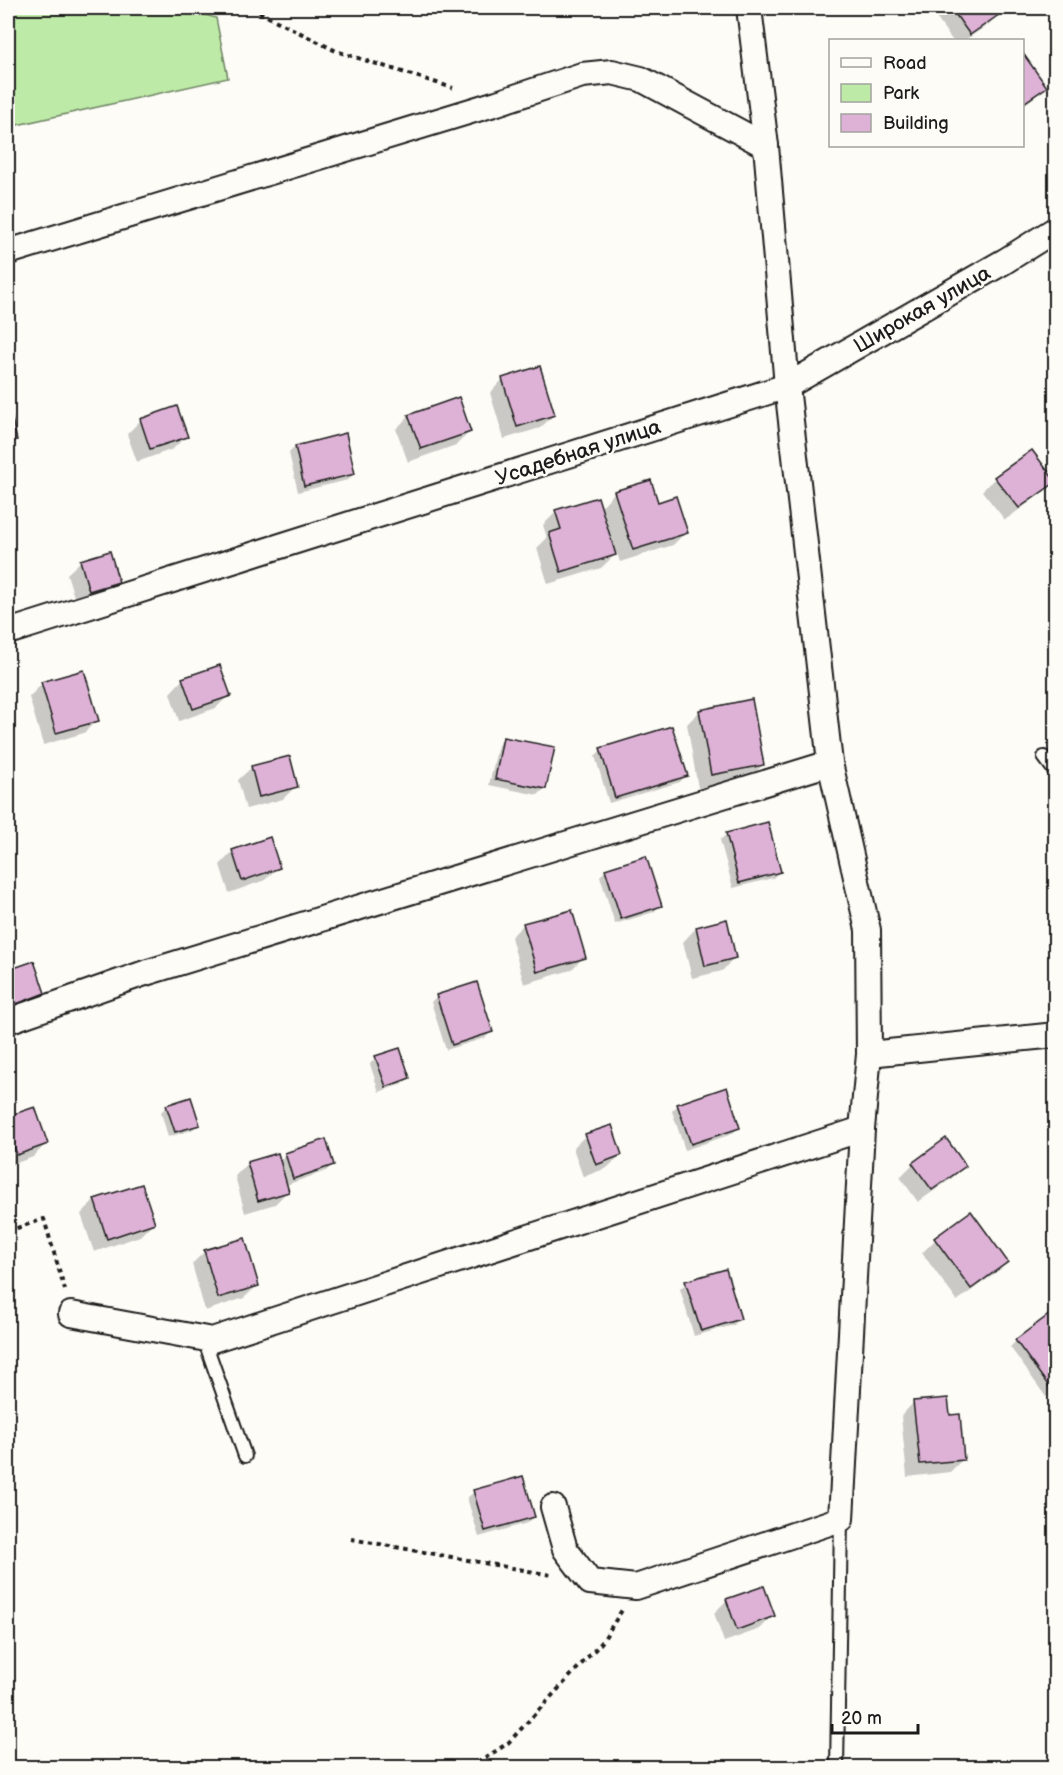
<svg xmlns="http://www.w3.org/2000/svg" width="1063" height="1775" font-family="'Balsamiq Sans',sans-serif">
  <style>
    .green { fill: #beeaa8; stroke: #6d8362; stroke-width: 1.5 }
    .shadow { fill: #0003 }
    .building { fill: #deb2d6; stroke: #1c1c1c; stroke-width: 1.5 }
    .lines { fill: none; stroke-linecap: round; stroke-linejoin: round }
    .service-casing { stroke: #1c1c1c; stroke-width: 16 }
    .minor-casing { stroke: #1c1c1c; stroke-width: 28 }
    .path { stroke: #1c1c1c; stroke-width: 4; stroke-dasharray: 4.5 4.5; stroke-linecap: butt }
    .service { stroke: #fdfcf7; stroke-width: 12 }
    .minor { stroke: #fdfcf7; stroke-width: 24 }
    .labels { text-anchor: middle; stroke-width: 5; stroke-linejoin: round; paint-order: stroke }
    .street-label { font-size: 21px; fill: #1c1c1c; stroke: #fdfcf7 }
  </style>
  <rect width="100%" height="100%" fill="#fdfcf7"/>
  <filter id="ink" filterUnits="userSpaceOnUse"><feTurbulence type="fractalNoise" baseFrequency=".0167" numOctaves="2"/><feDisplacementMap in="SourceGraphic" scale="12" xChannelSelector="R" yChannelSelector="G"/><feConvolveMatrix kernelMatrix="1 2 1 2 8 2 1 2 1" color-interpolation-filters="sRGB"/></filter>
  <g filter="url(#ink)">
    <!-- green -->
    <polygon class="green" points="8,8 181,8 216,18 228,78 8,127"/>
    <!-- shadow -->
    <g class="shadow">
      <polygon points="937,8 997,8 1001,12 988,25 965,40 952,40 932,12"/>
      <polygon points="1022,55 1046,86 1032,99 1022,106"/>
      <polygon points="503,379 554,415 540,428 504,439 490,393"/>
      <polygon points="8,409 15,440 8,447"/>
      <polygon points="409,416 470,432 456,445 408,462 396,429"/>
      <polygon points="141,420 186,436 173,449 137,462 127,434"/>
      <polygon points="295,447 354,474 348,480 298,492 289,453"/>
      <polygon points="995,478 1054,481 1041,494 1005,520 982,491"/>
      <polygon points="615,492 657,504 686,532 673,545 620,562 617,553 601,568 548,584 537,548 547,538 543,525 556,512 600,508"/>
      <polygon points="81,561 117,582 104,595 76,603 67,574"/>
      <polygon points="183,679 229,695 216,708 179,721 170,693"/>
      <polygon points="42,684 97,720 84,733 43,745 29,697"/>
      <polygon points="700,711 763,765 749,778 698,788 687,724"/>
      <polygon points="504,738 545,788 538,795 489,785 498,745"/>
      <polygon points="601,750 686,775 680,782 609,803 595,756"/>
      <polygon points="252,767 296,786 283,799 246,809 238,780"/>
      <polygon points="727,834 779,872 773,878 733,888 720,840"/>
      <polygon points="233,851 278,867 265,880 229,893 220,865"/>
      <polygon points="606,870 660,905 654,912 615,924 600,876"/>
      <polygon points="726,921 735,958 722,971 692,978 683,942 696,928"/>
      <polygon points="524,924 584,957 571,970 524,984 511,937"/>
      <polygon points="33,963 44,993 31,1006 8,1014 8,972"/>
      <polygon points="437,996 491,1032 485,1038 446,1050 431,1002"/>
      <polygon points="376,1057 408,1078 402,1084 379,1092 370,1064"/>
      <polygon points="678,1105 739,1127 732,1134 685,1150 672,1111"/>
      <polygon points="167,1106 198,1124 192,1130 168,1137 161,1112"/>
      <polygon points="34,1109 46,1144 33,1157 8,1166 8,1118"/>
      <polygon points="586,1135 621,1155 607,1168 583,1177 573,1148"/>
      <polygon points="945,1140 964,1166 951,1179 918,1202 900,1177 913,1164"/>
      <polygon points="325,1141 332,1165 326,1171 286,1185 288,1191 275,1204 245,1213 235,1176 248,1163 279,1161 285,1155"/>
      <polygon points="141,1186 153,1223 140,1236 94,1252 81,1214 94,1201"/>
      <polygon points="971,1213 1006,1262 993,1275 957,1301 922,1253 935,1240"/>
      <polygon points="205,1251 258,1285 244,1298 205,1311 192,1264"/>
      <polygon points="686,1283 740,1318 734,1325 694,1336 680,1289"/>
      <polygon points="1016,1341 1056,1390 1046,1397 1010,1347"/>
      <polygon points="914,1402 948,1417 963,1459 950,1472 907,1477 901,1416"/>
      <polygon points="474,1492 534,1517 527,1523 479,1537 467,1498"/>
      <polygon points="727,1600 773,1616 760,1629 724,1642 714,1613"/>
    </g>
    <!-- building -->
    <g class="building">
      <polygon points="951,8 999,8 1003,12 970,35"/>
      <polygon points="1022,52 1047,87 1022,104"/>
      <polygon points="540,366 555,415 517,427 502,378"/>
      <polygon points="459,397 471,432 421,449 408,415"/>
      <polygon points="8,403 17,440 8,443"/>
      <polygon points="177,406 188,437 150,449 140,419"/>
      <polygon points="346,433 355,474 304,486 295,446"/>
      <polygon points="1032,450 1056,482 1019,508 994,477"/>
      <polygon points="651,480 658,502 676,496 688,533 633,550 614,491"/>
      <polygon points="598,497 616,555 561,572 549,533 561,529 555,510"/>
      <polygon points="110,551 119,582 89,591 80,560"/>
      <polygon points="220,665 231,696 193,709 182,678"/>
      <polygon points="84,670 99,721 56,733 41,682"/>
      <polygon points="752,699 764,765 711,775 699,710"/>
      <polygon points="672,726 688,776 615,798 600,748"/>
      <polygon points="503,737 555,747 546,789 495,779"/>
      <polygon points="290,756 298,787 259,797 251,766"/>
      <polygon points="768,822 781,872 739,883 726,833"/>
      <polygon points="270,837 280,868 242,881 232,850"/>
      <polygon points="646,856 662,906 621,919 605,869"/>
      <polygon points="572,910 586,958 537,972 523,923"/>
      <polygon points="727,919 736,958 705,966 696,927"/>
      <polygon points="34,961 45,993 14,1005 8,988 8,970"/>
      <polygon points="477,982 493,1032 452,1045 436,995"/>
      <polygon points="400,1048 410,1078 386,1087 375,1056"/>
      <polygon points="727,1087 740,1128 691,1144 677,1104"/>
      <polygon points="191,1097 200,1125 175,1132 166,1105"/>
      <polygon points="35,1107 48,1144 17,1155 8,1127 8,1116"/>
      <polygon points="612,1125 622,1155 596,1165 585,1134"/>
      <polygon points="946,1138 966,1166 932,1190 912,1163"/>
      <polygon points="326,1139 334,1165 293,1179 285,1153"/>
      <polygon points="278,1153 289,1192 258,1201 247,1162"/>
      <polygon points="142,1184 155,1223 107,1239 94,1199"/>
      <polygon points="971,1211 1008,1262 971,1289 934,1238"/>
      <polygon points="245,1238 259,1286 218,1298 204,1250"/>
      <polygon points="726,1269 741,1319 701,1331 685,1281"/>
      <polygon points="1050,1314 1056,1322 1056,1390 1053,1392 1015,1340"/>
      <polygon points="948,1398 950,1415 960,1414 964,1460 920,1464 913,1401"/>
      <polygon points="523,1476 535,1517 485,1531 473,1490"/>
      <polygon points="764,1586 775,1616 737,1630 726,1599"/>
    </g>
    <g class="lines">
      <defs>
        <g id="service">
          <polyline points="1044,757 1056,773"/>
          <polyline points="204,1339 245,1456"/>
          <polyline points="837,1768 841,1519"/>
        </g>
        <g id="minor">
          <polyline points="749,8 766,146 787,386 1005,261 1056,229"/>
          <polyline points="8,252 497,103 582,75 612,72 641,79 766,146"/>
          <polyline points="8,632 787,386 830,763 868,930 869,1054 862,1129 841,1519 636,1587 590,1582 565,1549 553,1507"/>
          <polyline points="8,1021 142,974 830,763"/>
          <polyline points="869,1054 1056,1035"/>
          <polyline points="71,1314 212,1340 862,1129"/>
        </g>
      </defs>
      <!-- service casing -->
      <use href="#service" class="service-casing"/>
      <!-- minor casing -->
      <use href="#minor" class="minor-casing"/>
      <!-- path -->
      <g class="path">
        <polyline points="251,8 336,51 453,88"/>
        <polyline points="8,1231 44,1219 65,1290"/>
        <polyline points="351,1539 551,1575"/>
        <polyline points="470,1768 508,1743 602,1642 622,1610"/>
      </g>
      <!-- service -->
      <use href="#service" class="service"/>
      <!-- minor -->
      <use href="#minor" class="minor"/>
    </g>
  </g>
  <g class="labels">
    <!-- street labels -->
    <g class="street-label">
      <text transform="translate(922 309) rotate(-30)" y="7">Широкая улица</text>
      <text transform="translate(578 452) rotate(-18)" y="7">Усадебная улица</text>
    </g>
  </g>
  <!-- margin -->
  <rect width="1063" height="1775" fill="none" stroke="#fdfcf7" stroke-width="30"/>
  <rect x="15" y="15" width="1033" height="1745" fill="none" stroke="#1c1c1c" stroke-width="2" filter="url(#ink)"/>
  <!-- legend -->
  <rect x="829" y="39" width="195" height="108" fill="#fdfcf7" stroke="#a3a29f" stroke-width="1.5"/>
  <rect x="841" y="58" width="30" height="9" fill="#fdfcf7" stroke="#a3a29f" stroke-width="1.5"/>
  <text x="883" y="69" font-size="18" fill="#1c1c1c">Road</text>
  <rect x="841" y="84" width="30" height="18" fill="#beeaa8" stroke="#a3a29f" stroke-width="1.5"/>
  <text x="883" y="99" font-size="18" fill="#1c1c1c">Park</text>
  <rect x="841" y="114" width="30" height="18" fill="#deb2d6" stroke="#a3a29f" stroke-width="1.5"/>
  <text x="883" y="129" font-size="18" fill="#1c1c1c">Building</text>
  <!-- scale -->
  <path d="M832 1724v9h86v-9" fill="none" stroke="#1c1c1c" stroke-width="3"/>
  <text x="841" y="1724" font-size="18" fill="#1c1c1c" stroke="#fdfcf7" stroke-width="4.5" paint-order="stroke">20 m</text>
</svg>
